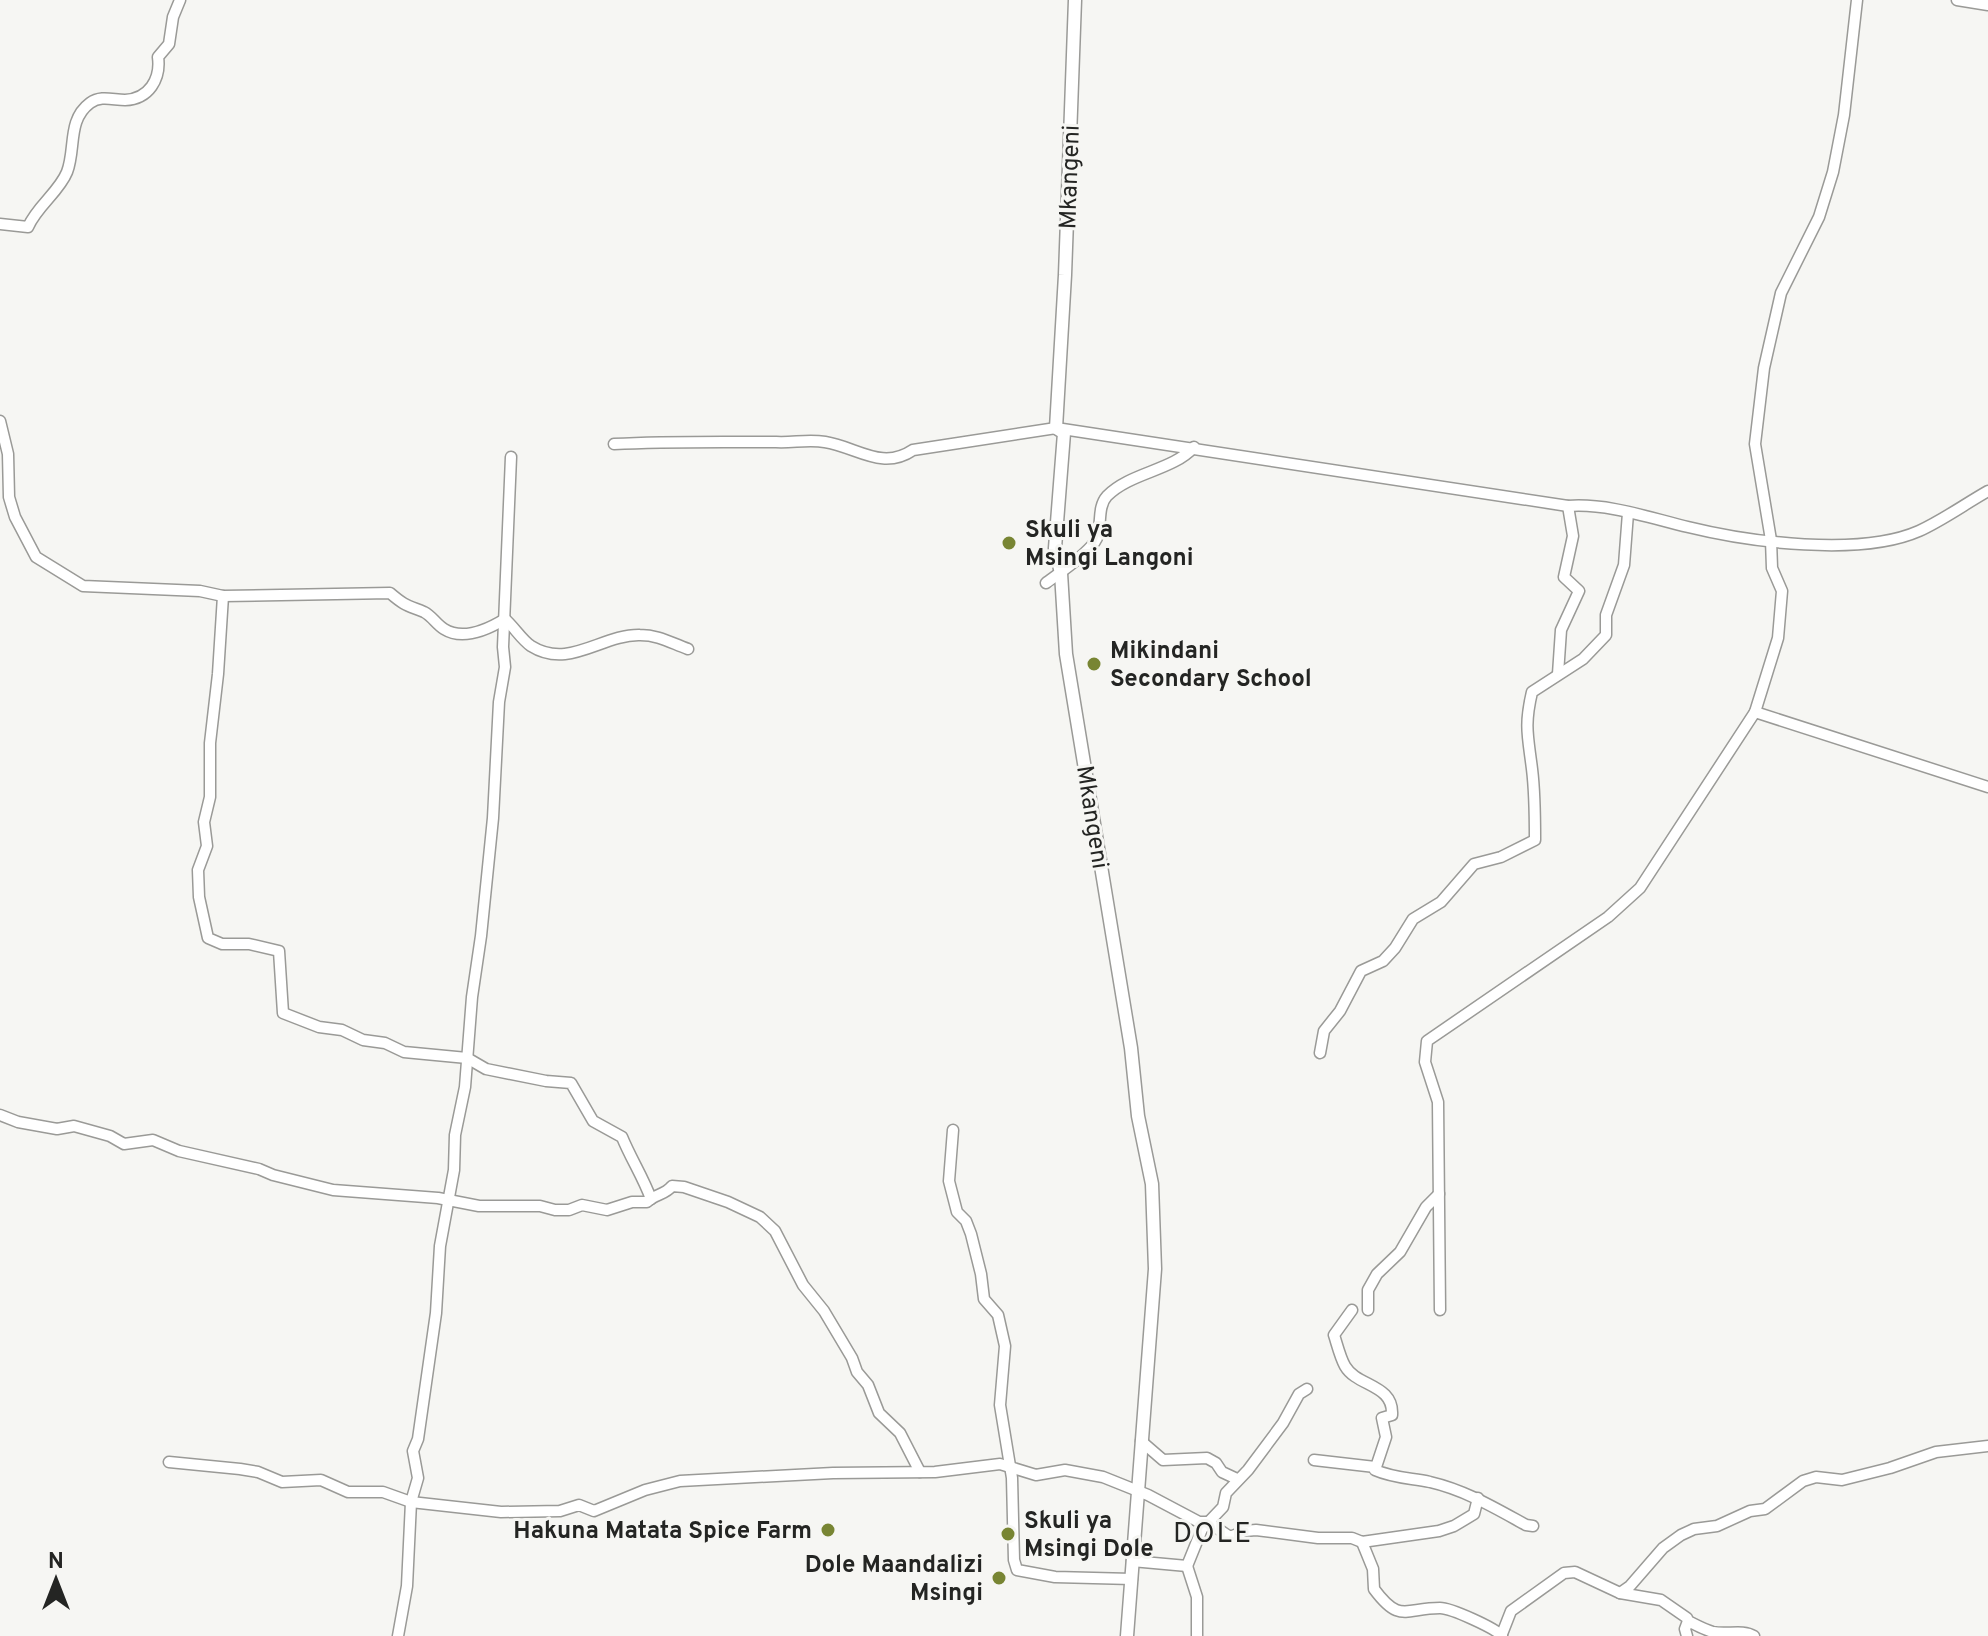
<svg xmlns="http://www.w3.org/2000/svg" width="1988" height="1636" font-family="Overpass,sans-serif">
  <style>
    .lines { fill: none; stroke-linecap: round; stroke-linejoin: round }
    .minor-casing { stroke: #9a9a97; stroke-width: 13 }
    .tertiary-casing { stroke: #9a9a97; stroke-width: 15 }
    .minor { stroke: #fff; stroke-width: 10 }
    .tertiary { stroke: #fff; stroke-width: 12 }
    .poi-dot { fill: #788533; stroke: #f6f6f3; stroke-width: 3 }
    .labels { text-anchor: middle; stroke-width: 6; stroke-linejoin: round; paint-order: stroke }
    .street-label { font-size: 24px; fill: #242523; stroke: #f6f6f3 }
    .poi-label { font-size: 24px; font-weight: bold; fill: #242523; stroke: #f6f6f3; text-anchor: start }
    .quarter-label { font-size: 28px; letter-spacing: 2px; fill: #242523; stroke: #f6f6f3 }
  </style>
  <rect width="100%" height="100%" fill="#f6f6f3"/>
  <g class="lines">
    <defs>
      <g id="minor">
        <polyline points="1957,0 1988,5"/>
        <path d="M 0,224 L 28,227 C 37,206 59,192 67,172 C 76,149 67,120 90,103 C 101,95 113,100 125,100 C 149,99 161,79 158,57 L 169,44 L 173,17 L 180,0"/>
        <path d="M 0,421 L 8,454 L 9,497 L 15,517 L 36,557 L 83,586 L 200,591 L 223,596 L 390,593 C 405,606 407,605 424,612 C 432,616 436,624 444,629 C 463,641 487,630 505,619 C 514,627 522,640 531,646 C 569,670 602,634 640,635 C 659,635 671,643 688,649"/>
        <path d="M 614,444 C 668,441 722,442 776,442 C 793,443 808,439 825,442 C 857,447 882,471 913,450 L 1056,428 L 1568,506 C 1608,503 1650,518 1688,527 C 1749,542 1860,557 1919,531 C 1943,520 1965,504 1988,491"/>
        <path d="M 1046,583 C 1058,574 1091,552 1097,538 C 1102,525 1097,507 1107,496 C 1131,472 1172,471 1194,447"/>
        <path d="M 223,596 L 218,674 L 210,743 L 210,797 L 204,822 L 207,846 L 198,870 L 199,897 L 208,938 L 222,944 L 249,944 L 279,951 L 283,1013 L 319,1027 L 342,1030 L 363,1040 L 385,1043 L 404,1052 L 467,1058 L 486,1069 L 546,1081 L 571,1083 L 593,1121 L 622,1137 C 631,1159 643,1177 651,1199"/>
        <polyline points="1558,674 1561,630 1579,591 1564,577 1573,536 1568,506"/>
        <polyline points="1755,712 1778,638 1782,591 1772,568 1771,540 1755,444 1764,368 1781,293 1819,217 1833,172 1844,115 1857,0"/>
        <path d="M 1320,1053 L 1324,1031 L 1340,1011 L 1361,971 L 1383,961 L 1395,948 L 1413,919 L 1441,902 L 1474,864 L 1501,857 L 1535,840 C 1535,816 1535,793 1532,769 C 1528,736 1524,726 1532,692 L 1583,659 L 1606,635 L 1606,615 L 1624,565 L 1628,513"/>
        <path d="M 0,1115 L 18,1122 L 57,1129 L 74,1126 L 110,1136 L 124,1144 L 153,1140 L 179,1151 L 259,1169 L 273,1175 L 333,1190 L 438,1198 L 479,1206 L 540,1206 L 555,1210 L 569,1210 L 582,1205 L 607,1210 L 632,1202 L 647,1202 C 655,1194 665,1195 672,1186 L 684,1187 L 728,1202 L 760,1217 L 775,1231 L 803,1285 L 824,1311 L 852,1358 L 857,1372 L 868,1385 L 879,1413 L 900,1433 L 920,1472"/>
        <polyline points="953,1130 949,1181 957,1212 966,1221 971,1234 981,1274 984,1299 998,1315 1005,1346 1000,1405 1012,1478 1014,1560 1017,1570 1055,1577 1132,1579"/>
        <path d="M 1352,1310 L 1334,1335 C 1337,1344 1340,1357 1345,1366 C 1357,1387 1394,1384 1392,1415 L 1382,1418 L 1386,1437 L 1375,1470 C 1393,1478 1410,1478 1430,1482 C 1465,1490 1495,1508 1526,1525 L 1533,1526"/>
        <polyline points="1368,1310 1368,1290 1377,1274 1400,1252 1426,1207 1439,1194"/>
        <polyline points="1440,1310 1438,1102 1425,1062 1427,1041 1608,917 1640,888 1755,712 1988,787"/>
        <polyline points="1141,1441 1163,1460 1207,1458 1216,1463 1222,1472 1237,1479"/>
        <polyline points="1314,1460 1375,1467"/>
        <polyline points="169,1462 240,1469 258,1472 282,1482 321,1480 348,1492 383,1492 411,1502 501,1512 560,1511 579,1505 594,1511 645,1490 680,1481 833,1473 935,1472 1000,1464 1036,1475 1065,1470 1103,1477 1148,1495 1199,1522 1208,1522 1230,1537 1245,1531 1256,1530 1318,1538 1352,1538 1362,1542 1439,1531 1454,1526 1474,1514 1478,1498"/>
        <path d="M 1362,1542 L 1373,1569 L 1374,1589 C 1400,1624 1405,1608 1440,1608 C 1451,1608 1495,1628 1502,1636"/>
        <polyline points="1132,1561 1187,1566 1202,1529 1223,1507 1226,1493 1248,1470 1283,1423 1299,1394 1307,1389"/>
        <polyline points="1187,1566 1197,1597 1197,1636"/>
        <path d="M 1620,1593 L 1661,1600 L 1687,1618 L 1688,1621 C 1696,1625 1705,1630 1713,1632 C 1727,1635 1742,1629 1754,1636"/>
        <polyline points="1502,1634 1511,1611 1564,1573 1575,1572 1620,1593 1630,1586 1663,1548 1681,1535 1694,1529 1717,1526 1750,1511 1765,1509 1803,1481 1816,1477 1842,1480 1890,1468 1936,1452 1988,1446"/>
        <polyline points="398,1636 407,1586 411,1502 418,1478 413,1451 418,1439 436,1313 440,1246 454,1170 455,1135 465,1087 472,997 481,936 493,818 499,702 505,667 503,647 511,457"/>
        <polyline points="1687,1636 1685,1629 1688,1621"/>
      </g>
      <polyline id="tertiary" points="1075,0 1065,275 1056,428 1064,433 1055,548 1061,573 1066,654 1131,1048 1138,1116 1152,1184 1155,1269 1127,1636"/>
    </defs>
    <!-- minor casing -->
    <use href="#minor" class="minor-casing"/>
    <!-- tertiary casing -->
    <use href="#tertiary" class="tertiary-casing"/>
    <!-- minor -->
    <use href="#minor" class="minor"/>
    <!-- tertiary -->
    <use href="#tertiary" class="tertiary"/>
  </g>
  <!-- markers -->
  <g class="poi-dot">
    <circle cx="1009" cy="543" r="8"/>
    <circle cx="1094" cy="664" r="8"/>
    <circle cx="828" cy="1530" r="8"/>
    <circle cx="1008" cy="1534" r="8"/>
    <circle cx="999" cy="1578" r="8"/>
  </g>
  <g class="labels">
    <!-- street labels -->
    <g class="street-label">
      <text transform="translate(1069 177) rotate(-88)" y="8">Mkangeni</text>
      <text transform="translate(1093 817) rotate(81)" y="8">Mkangeni</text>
    </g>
    <!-- poi labels -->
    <g class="poi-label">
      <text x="1025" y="537">Skuli ya<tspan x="1025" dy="28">Msingi Langoni</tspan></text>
      <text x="1110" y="658">Mikindani<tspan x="1110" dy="28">Secondary School</tspan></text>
      <text x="1024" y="1528">Skuli ya<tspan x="1024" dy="28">Msingi Dole</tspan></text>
      <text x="812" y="1538" text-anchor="end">Hakuna Matata Spice Farm</text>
      <text x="983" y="1572" text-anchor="end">Dole Maandalizi<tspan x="983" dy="28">Msingi</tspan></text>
    </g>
    <!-- quarter labels -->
    <g class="quarter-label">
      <text x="1213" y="1542">DOLE</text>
    </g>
  </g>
  <!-- north arrow -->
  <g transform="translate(56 1580)" stroke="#f6f6f3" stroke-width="6" paint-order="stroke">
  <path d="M0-6L14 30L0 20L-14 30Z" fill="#242523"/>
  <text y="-12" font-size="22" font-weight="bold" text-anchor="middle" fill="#242523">N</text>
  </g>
</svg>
